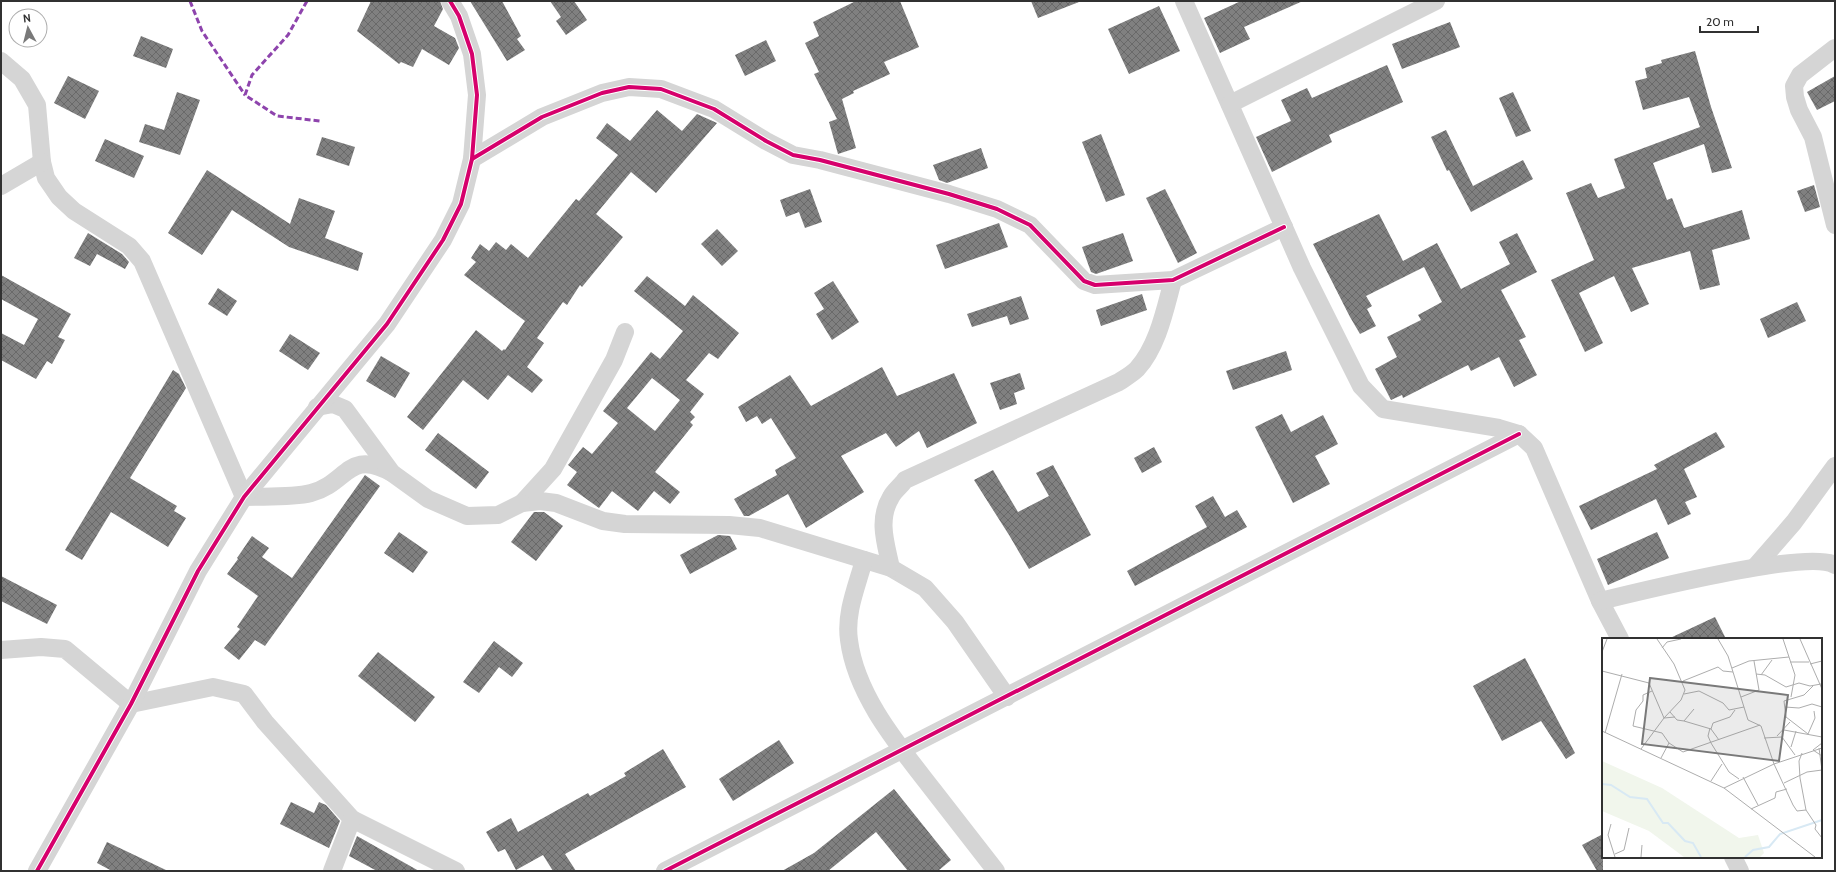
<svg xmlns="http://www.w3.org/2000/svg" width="1836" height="872" font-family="Cabin,sans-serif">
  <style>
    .building { fill: url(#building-cross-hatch); fill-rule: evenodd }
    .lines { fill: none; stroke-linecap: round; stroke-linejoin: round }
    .minor { stroke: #d5d5d5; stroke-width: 18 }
    .quiet { stroke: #8e44ad; stroke-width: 3; stroke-dasharray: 6 3; stroke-linecap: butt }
    .cycleway-casing { stroke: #fff; stroke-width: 6 }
    .cycleway { stroke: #d6006c; stroke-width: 4 }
    .inset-river { fill: none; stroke: #d8e9f4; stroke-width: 2 }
    .inset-road { fill: none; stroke: #adadad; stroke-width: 1 }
    .view { fill: #797979; fill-opacity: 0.15; stroke: #797979; stroke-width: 2 }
    .inset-edge { fill: none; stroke: #313131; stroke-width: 2 }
  </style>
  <defs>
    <pattern id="building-cross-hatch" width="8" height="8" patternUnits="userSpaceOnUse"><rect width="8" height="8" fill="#808080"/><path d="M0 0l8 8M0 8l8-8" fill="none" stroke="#696969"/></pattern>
  </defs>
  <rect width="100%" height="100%" fill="#fff"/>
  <!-- building -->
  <g class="building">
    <polygon points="371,1 440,1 443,9 434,26 455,38 459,48 449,65 422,49 413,67 401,62 399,64 357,31"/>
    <polygon points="470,1 502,1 521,36 517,39 525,50 507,61"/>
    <polygon points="550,1 574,1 587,20 566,35 556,21 561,17"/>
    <polygon points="856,1 900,1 919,47 884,62 890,74 853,91 854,93 842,99 856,148 838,154 829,122 837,119 814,74 819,72 805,43 819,36 813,22"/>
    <polygon points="1031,1 1078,1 1079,2 1038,18"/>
    <polygon points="1241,1 1303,1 1244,27 1250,39 1220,53 1204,18"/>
    <polygon points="1159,6 1180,51 1129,74 1108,29"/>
    <polygon points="1450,22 1460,47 1402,69 1392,44"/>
    <polygon points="141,36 173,49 166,68 133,56"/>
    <polygon points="766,40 776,61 745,76 735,55"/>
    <polygon points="1695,51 1711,107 1732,168 1712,173 1704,144 1653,163 1667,200 1672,198 1684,228 1742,210 1750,239 1712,250 1720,285 1700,290 1690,251 1632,268 1649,304 1631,312 1614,276 1579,293 1603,343 1585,352 1551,280 1594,260 1566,193 1591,183 1598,198 1625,188 1614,159 1700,127 1689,97 1643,110 1635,81 1647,78 1645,68 1662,63 1661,60"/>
    <polygon points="1387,65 1403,102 1329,135 1332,142 1272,172 1256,137 1291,121 1281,100 1307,88 1312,98"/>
    <polygon points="68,76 99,91 85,119 54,103"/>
    <polygon points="1835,76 1835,101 1817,110 1807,92"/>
    <polygon points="177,92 200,100 180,155 139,142 145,124 164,130"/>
    <polygon points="1513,92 1531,131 1516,137 1499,98"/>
    <polygon points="657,110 682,131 697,114 717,123 656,193 631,172 596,214 623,237 582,287 580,285 567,305 563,302 537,338 544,343 527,367 543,380 532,393 508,375 488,400 463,380 423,430 407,417 476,330 502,351 504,349 505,350 525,321 464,275 476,262 471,258 480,244 489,251 496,242 506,250 511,244 528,258 576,199 579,201 618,155 596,138 607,123 630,141"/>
    <polygon points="1446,130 1473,186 1523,160 1533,179 1471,212 1449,170 1447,171 1431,137"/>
    <polygon points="1101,134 1125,195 1106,202 1082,142"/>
    <polygon points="322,137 355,147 349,166 316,155"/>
    <polygon points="105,139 144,156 134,178 95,161"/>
    <polygon points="981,148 988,168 947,183 939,180 933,165"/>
    <polygon points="207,170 290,224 299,198 335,211 325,238 363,253 358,271 289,247 232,210 202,255 168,233"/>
    <polygon points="1814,185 1820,207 1805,212 1797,191"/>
    <polygon points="810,189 822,222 805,228 799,212 786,217 780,200"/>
    <polygon points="1165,189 1197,253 1178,263 1146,198"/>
    <polygon points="1379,214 1403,261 1437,243 1461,289 1510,264 1499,242 1517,233 1537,272 1501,290 1526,337 1519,340 1537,375 1514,387 1499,357 1471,371 1468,365 1403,398 1402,395 1391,400 1375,369 1397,357 1387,337 1421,320 1418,315 1442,302 1424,267 1366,296 1372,306 1367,309 1376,326 1360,334 1350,317 1313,244"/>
    <polygon points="999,223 1008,247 945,269 936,245"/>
    <polygon points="717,229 738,251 722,266 701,244"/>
    <polygon points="88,233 122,254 129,262 125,269 97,254 90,266 74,258"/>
    <polygon points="1123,233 1133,261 1096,274 1091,272 1082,247"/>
    <polygon points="1,275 71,314 58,337 65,340 52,364 47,361 36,379 1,360 1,333 24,345 38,319 1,299"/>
    <path d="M 647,276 L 685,306 L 693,295 L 739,333 L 718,359 L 709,353 L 686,380 L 704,394 L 690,412 L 695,417 L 690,422 L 693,425 L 655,472 L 680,492 L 670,504 L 654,491 L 638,511 L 612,491 L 599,508 L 567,485 L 577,472 L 568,465 L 583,447 L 592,454 L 618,423 L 603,411 L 651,352 L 660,359 L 683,331 L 634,291 ZM 652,378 L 680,400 L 655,431 L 627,408 Z"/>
    <polygon points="833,281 859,322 832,340 816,314 824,309 814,293"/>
    <polygon points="218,288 237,301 227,316 208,304"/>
    <polygon points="1142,294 1147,310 1101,326 1096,310"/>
    <polygon points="1021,296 1029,319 1010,325 1007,316 972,327 967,314"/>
    <polygon points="1797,302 1806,321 1768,338 1760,319"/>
    <polygon points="290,334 320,353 308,370 279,351"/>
    <polygon points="1286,351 1292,370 1233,390 1226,371"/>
    <polygon points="381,356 410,373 395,398 366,381"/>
    <polygon points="882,367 897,396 954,373 977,423 927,448 919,431 896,447 886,433 841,456 864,492 806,528 788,494 749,516 744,516 734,499 777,475 775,470 796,458 771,418 762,424 757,416 746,422 738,407 790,375 811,406"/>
    <polygon points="173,370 179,374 186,388 130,478 177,506 174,511 186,518 168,547 111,512 82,560 65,550"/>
    <polygon points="1020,373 1025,389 1014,393 1017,404 1000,410 990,383"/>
    <polygon points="1282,414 1291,432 1323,415 1338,444 1315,456 1330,484 1293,503 1255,427"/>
    <polygon points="1716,432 1725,447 1684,469 1697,497 1685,502 1691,514 1668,525 1656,499 1591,530 1579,506 1657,469 1654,465"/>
    <polygon points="438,433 489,472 476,489 425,450"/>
    <polygon points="1154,447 1162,462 1142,473 1134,458"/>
    <polygon points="1053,465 1091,535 1029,569 1009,535 974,480 993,470 1018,512 1049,496 1036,473"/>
    <polygon points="365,475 380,486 265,646 255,640 239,660 224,648 240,629 237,627 258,596 227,574 238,559 237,558 252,536 269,548 262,557 292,578"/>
    <polygon points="1213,496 1225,517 1237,510 1247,527 1135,586 1127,571 1207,527 1195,506"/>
    <polygon points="534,512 544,512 563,526 536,561 511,542"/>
    <polygon points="399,532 428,552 413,573 384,553"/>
    <polygon points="1657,532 1669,558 1608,585 1597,559"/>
    <polygon points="718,535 730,536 737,549 690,574 680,555"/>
    <polygon points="1,576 57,605 47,624 1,601"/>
    <polygon points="1715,617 1726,639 1668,639"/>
    <polygon points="494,641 523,663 512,677 499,667 479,693 463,682"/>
    <polygon points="378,652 435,697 415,722 358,676"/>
    <polygon points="1525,658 1575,753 1566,759 1541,721 1502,741 1473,686"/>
    <polygon points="779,740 794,763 733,801 719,779"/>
    <polygon points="663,749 686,787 565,854 576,871 553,871 543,855 516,870 505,849 498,852 486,832 511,818 518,832 588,793 590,796 626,776 624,773"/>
    <polygon points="894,789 951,860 938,871 908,871 876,832 828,871 782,871 814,853"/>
    <polygon points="291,802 314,813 319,802 326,805 340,821 329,848 280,824"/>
    <polygon points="1603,834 1603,871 1597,871 1582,845"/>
    <polygon points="357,836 419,871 377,871 349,856"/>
    <polygon points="107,842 168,871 112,871 97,863"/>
  </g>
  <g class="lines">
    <!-- minor -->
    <g class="minor">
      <polyline points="1184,1 1302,268 1361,386 1383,409 1499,428 1519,434 1534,448 1600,601 1620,639"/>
      <polyline points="1835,48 1800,75 1794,86 1795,97 1799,110 1813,137 1835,225"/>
      <path d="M 1,61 L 22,79 L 37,105 L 42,162 L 46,178 L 59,197 L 74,211 L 129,246 L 142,261 L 244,497 C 264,496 291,498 311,493 C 348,483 348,448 392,473"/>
      <polyline points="1230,104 1436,1"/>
      <polyline points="472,159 542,117 602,93 629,87 661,89 714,109 766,141 793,155 820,160 949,194 997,209 1030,225 1084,281 1095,285 1173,280 1284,227"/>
      <polyline points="1,186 42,162"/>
      <polyline points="625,332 614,360 553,469 522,503 540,501 556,503 603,521 625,524 729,525 760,528 891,568 925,588 955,622 1007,697"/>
      <polyline points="317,407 333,404 345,409 392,473 428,499 467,516 498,515 522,503"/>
      <path d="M 864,560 C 857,586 845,613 849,640 C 856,696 899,746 933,790 C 954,817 975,844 996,871"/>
      <polyline points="1755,567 1794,522 1835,466"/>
      <path d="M 891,568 C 886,544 877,520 891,497 C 894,491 901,486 905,480 L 1119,382 C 1125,378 1132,374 1137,369 C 1158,346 1165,309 1173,280"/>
      <path d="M 1600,601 C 1638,592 1808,549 1835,565"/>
      <polyline points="1,650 41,647 65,649 131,704 213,687 244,694 265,722 352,819 456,871"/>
      <polyline points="1733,857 1740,871"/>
      <polyline points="37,871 131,704 198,571 244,497 387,324 443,240 461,204 472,159 477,95 472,54 459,16 450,1"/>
      <polyline points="332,871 352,819"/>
      <polyline points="665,871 1519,434"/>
    </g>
    <!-- quiet -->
    <g class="quiet">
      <polyline points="190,1 202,31 245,95"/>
      <polyline points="307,1 288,35 252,75 245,95 277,116 320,121"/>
    </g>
    <defs>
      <g id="cycleway">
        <polyline points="472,159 542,117 602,93 629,87 661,89 714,109 766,141 793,155 820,160 949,194 997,209 1030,225 1084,281 1095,285 1173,280 1284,227"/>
        <polyline points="37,871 131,704 198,571 244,497 387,324 443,240 461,204 472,159 477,95 472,54 459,16 450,1"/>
        <polyline points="665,871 1519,434"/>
      </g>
    </defs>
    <!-- cycleway casing -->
    <use href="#cycleway" class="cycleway-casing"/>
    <!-- cycleway -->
    <use href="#cycleway" class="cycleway"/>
  </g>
  <!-- overview -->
  <g transform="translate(1602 638)">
    <rect width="220" height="220" fill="#fff"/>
    <path d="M 0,123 L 60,150 L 137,200 L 156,197 L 162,215 L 158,219 L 82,219 L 47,193 L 0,173 Z" fill="#f1f6ec"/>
    <path class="inset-river" d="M 0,146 L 9,147 L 28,159 L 45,161 L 61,185 L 66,185 L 83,203 L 91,205 L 99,219M 143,219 L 151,212 L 167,209 L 178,196 L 220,182"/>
    <path class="inset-road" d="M 116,1 L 126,18 L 146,82 L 159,88 L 172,126 L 191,167 L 195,173 L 204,172M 181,1 L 193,37 L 189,59M 198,1 L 220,51M 60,10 L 65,4 L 79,1M 0,14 L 5,1M 188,24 L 207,24M 208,26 L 220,23M 130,30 L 147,23 L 187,19M 0,33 L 47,45 L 62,80 L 73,79M 154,36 L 163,37 L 184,49 L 197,45 L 208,48 L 219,46M 159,37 L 170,22M 81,43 L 116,29 L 121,33 L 131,34M 50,53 L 41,57 L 41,63 L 34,72 L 31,88 L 60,95 L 67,105 L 81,114 L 158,87M 82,56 L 97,53 L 121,65 L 127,72 L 142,69M 139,59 L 157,52 L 152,23M 183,69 L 197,70 L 210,66 L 220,69M 92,71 L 82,83 L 109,91 L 117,102M 68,74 L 75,82 L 82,83M 108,90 L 106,98 L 109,105 L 127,134 L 137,141M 109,91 L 111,85 L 128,79 L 133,72M 182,92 L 220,99M 0,93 L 122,150 L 213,219M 3,95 L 20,36M 206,96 L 184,79 L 182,63 L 202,57 L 211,48M 206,96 L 213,80 L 212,73M 175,98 L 188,84M 162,100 L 180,99 L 193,117M 220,105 L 211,112 L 220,118M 189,109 L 194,93M 217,110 L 220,132M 39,111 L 62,80 L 79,62 L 83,52 L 72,26 L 55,1M 200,115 L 197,123 L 198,140 L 204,172 L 214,187 L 213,191 L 220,200M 59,120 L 67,105M 141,139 L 156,167M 109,143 L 120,126M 182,145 L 205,134 L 220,132M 122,150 L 172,126 L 220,110M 149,171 L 173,160 L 174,154 L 185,151M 9,186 L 6,197 L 13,219M 13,216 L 22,212 L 27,190M 39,219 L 40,207"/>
    <path class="view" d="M 48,40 L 186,57 L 177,123 L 40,106 Z"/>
    <rect width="220" height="220" class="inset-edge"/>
  </g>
  <!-- border -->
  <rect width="1836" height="872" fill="none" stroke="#313131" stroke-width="4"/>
  <!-- north arrow -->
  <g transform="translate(28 28) rotate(353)"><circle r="19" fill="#ffffff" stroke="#adadad"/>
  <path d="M0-3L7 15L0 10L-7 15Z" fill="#797979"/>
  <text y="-6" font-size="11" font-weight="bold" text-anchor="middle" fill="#313131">N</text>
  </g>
  <!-- scale -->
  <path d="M1700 26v6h58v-6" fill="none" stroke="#313131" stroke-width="2"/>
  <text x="1706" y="26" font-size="12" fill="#313131" stroke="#ffffff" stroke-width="3" paint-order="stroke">20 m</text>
</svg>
